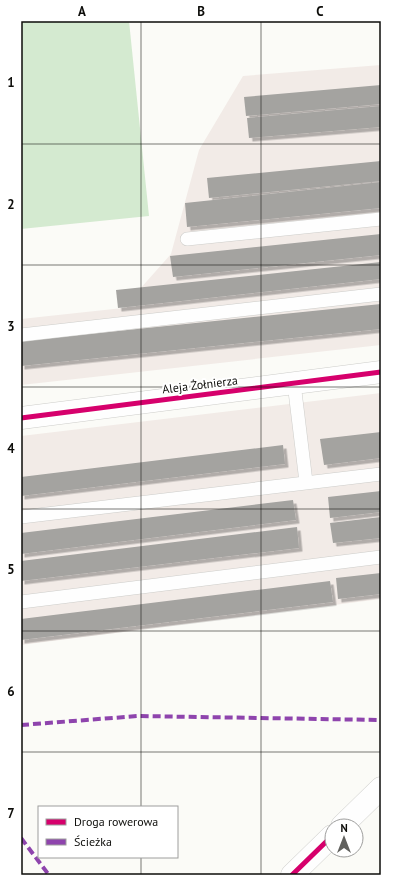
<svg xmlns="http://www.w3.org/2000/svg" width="402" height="896" font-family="'PT Sans',sans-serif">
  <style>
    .industrial { fill: #f2ebe7 }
    .green { fill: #d4ead0 }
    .building { fill: #a4a3a0; filter: url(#shadow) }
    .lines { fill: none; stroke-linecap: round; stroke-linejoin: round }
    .service-casing { stroke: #cdcdca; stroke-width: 14 }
    .minor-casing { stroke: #cdcdca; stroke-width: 23 }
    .service { stroke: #fefefe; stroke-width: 13 }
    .minor { stroke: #fefefe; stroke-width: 22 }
    .quiet { stroke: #8e44ad; stroke-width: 4; stroke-dasharray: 8 4; stroke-linecap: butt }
    .cycleway-casing { stroke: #fff; stroke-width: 8 }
    .cycleway { stroke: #d6006c; stroke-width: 5 }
    .grid { fill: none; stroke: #0d0d0a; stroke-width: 1; stroke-opacity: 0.55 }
    .labels { text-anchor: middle; stroke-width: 4; stroke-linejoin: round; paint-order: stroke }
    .street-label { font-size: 12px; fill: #0d0d0a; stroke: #fff }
    .neatline { fill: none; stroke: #0d0d0a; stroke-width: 1.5 }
    .grid-label { font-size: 13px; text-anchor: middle; font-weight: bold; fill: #0d0d0a }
  </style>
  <defs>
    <filter id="shadow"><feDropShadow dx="3.5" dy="3.5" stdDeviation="0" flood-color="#0004"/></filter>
  </defs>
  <rect width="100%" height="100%" fill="#fbfbf7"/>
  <!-- industrial -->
  <g class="industrial">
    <polygon points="381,65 381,345 21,385 21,319 123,308 171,254 199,150 243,76"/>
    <polygon points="381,393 381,599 21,645 21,436"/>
  </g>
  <!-- green -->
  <polygon class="green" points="21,21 129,21 149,216 21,229"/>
  <!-- building -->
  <g class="building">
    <polygon points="381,85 381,104 246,116 244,97"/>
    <polygon points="381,106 381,127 249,138 247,118"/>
    <polygon points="381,161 381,181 209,198 207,178"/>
    <polygon points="381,182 381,208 187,227 185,203"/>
    <polygon points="381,234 381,255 173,277 170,256"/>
    <polygon points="381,262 381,279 118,308 116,290"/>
    <polygon points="381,304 381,329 21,366 21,341"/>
    <polygon points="381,432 381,458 324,465 320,439"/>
    <polygon points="283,445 285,464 21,496 21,477"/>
    <polygon points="381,491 381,512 330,518 328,497"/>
    <polygon points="293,500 296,520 21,554 21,533"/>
    <polygon points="381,517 381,538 333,543 330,523"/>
    <polygon points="297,527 299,548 21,581 21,561"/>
    <polygon points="381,573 381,594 338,599 336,578"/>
    <polygon points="330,581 333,602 21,640 21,619"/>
  </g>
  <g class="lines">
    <defs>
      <g id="service">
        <polyline points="187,239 381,219"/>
        <polyline points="21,335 381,294"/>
        <polyline points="294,383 306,482"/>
        <polyline points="21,517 381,474"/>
        <polyline points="21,602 381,557"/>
      </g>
      <g id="minor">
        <polyline points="21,418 381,372"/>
        <polyline points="342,826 381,788"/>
        <polyline points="292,875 332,836"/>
      </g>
    </defs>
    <!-- service casing -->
    <use href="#service" class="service-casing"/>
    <!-- minor casing -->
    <use href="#minor" class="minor-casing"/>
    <!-- service -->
    <use href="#service" class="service"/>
    <!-- minor -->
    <use href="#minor" class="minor"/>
    <!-- quiet -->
    <g class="quiet">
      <polyline points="21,725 138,716 381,720"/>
      <polyline points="21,838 49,875"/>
    </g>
    <defs>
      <g id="cycleway">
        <polyline points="21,418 381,372"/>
        <polyline points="292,875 332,836"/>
      </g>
    </defs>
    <!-- cycleway casing -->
    <use href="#cycleway" class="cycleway-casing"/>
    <!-- cycleway -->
    <use href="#cycleway" class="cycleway"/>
  </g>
  <!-- grid -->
  <path class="grid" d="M 141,21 L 141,807M 261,21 L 261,875M 21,144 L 381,144M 21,265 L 381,265M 21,387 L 381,387M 21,509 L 381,509M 21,631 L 381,631M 21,752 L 381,752M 141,857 L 141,875"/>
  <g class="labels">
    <!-- street labels -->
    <g class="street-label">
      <text transform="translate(200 385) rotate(-7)" y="4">Aleja Żołnierza</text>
    </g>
  </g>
  <!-- border -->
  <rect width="402" height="896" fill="none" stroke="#ffffff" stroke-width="44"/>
  <!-- legend -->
  <rect x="38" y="806" width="140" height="52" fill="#ffffff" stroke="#9e9e9d"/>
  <rect x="46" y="819" width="20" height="6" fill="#d6006c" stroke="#9e9e9d"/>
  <text x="74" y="826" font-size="12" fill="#0d0d0a">Droga rowerowa</text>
  <rect x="46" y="839" width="20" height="6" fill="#8e44ad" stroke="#9e9e9d"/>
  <text x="74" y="846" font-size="12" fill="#0d0d0a">Ścieżka</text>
  <!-- north arrow -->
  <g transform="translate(344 838)"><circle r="19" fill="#ffffff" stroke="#9e9e9d"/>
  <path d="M0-3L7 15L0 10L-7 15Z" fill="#60605d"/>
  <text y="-6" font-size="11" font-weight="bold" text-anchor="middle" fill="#0d0d0a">N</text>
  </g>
  <rect x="22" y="22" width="358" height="852" class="neatline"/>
  <g class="grid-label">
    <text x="82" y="16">A</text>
    <text x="201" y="16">B</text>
    <text x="320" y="16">C</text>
    <text x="11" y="87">1</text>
    <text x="11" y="209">2</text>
    <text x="11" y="331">3</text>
    <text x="11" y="453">4</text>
    <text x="11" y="574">5</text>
    <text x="11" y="696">6</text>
    <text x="11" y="818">7</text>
  </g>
</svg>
